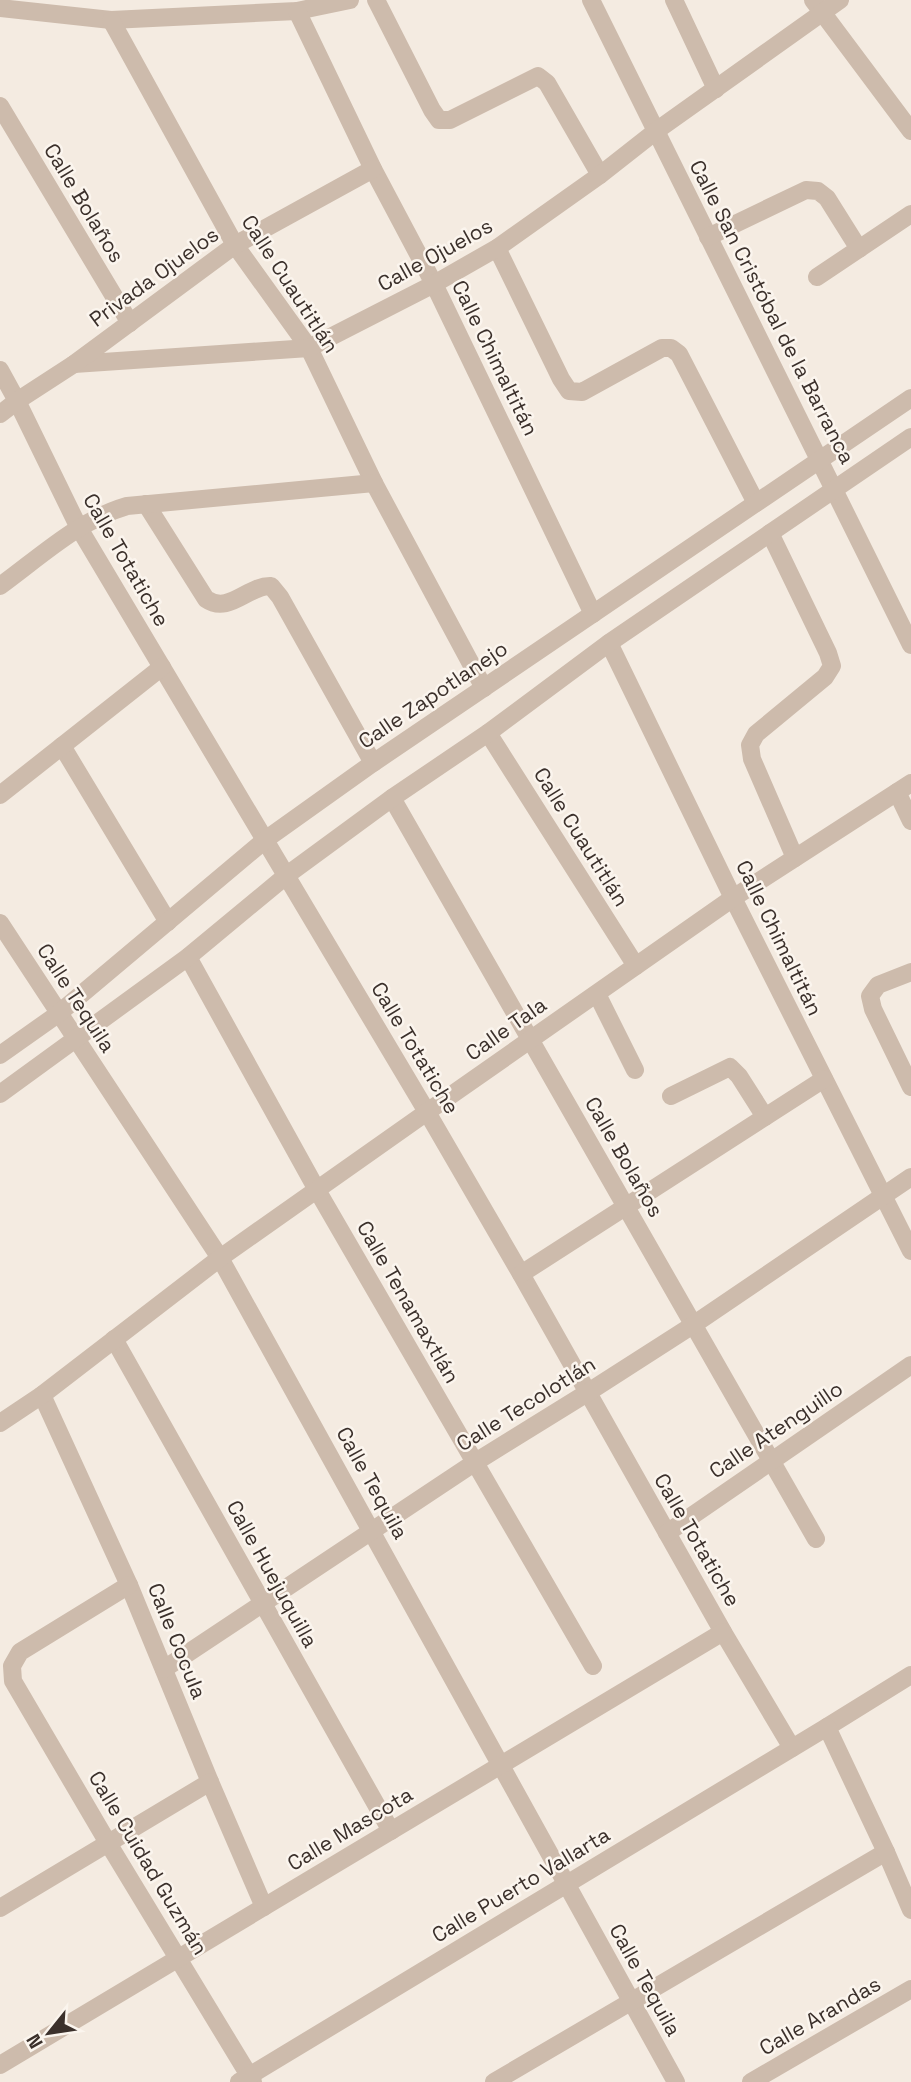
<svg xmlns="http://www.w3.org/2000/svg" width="911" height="2082" font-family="'Space Grotesk',sans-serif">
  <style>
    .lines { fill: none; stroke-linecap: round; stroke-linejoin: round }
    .minor { stroke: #cdbbac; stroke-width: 18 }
    .tertiary { stroke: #cdbbac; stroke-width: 18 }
    .labels { text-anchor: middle; stroke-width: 5; stroke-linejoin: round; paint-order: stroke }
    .street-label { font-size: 21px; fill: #3b302b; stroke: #fbf5ee }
  </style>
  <rect width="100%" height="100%" fill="#f4ebe1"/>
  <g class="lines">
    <!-- minor -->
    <g class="minor">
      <polyline points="376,0 432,110 439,120 450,120 538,76 547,83 600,175"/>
      <polyline points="591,0 911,645"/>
      <polyline points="674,0 716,89"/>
      <polyline points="813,0 911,131"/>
      <polyline points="0,8 111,20 297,11 350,0"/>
      <polyline points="297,11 373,169 434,284 593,614"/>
      <polyline points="111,20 235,245 309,348 374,483 484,688"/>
      <polyline points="0,106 130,323"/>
      <polyline points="708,237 806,190 818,191 827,198 859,249"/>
      <polyline points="497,248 561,379 569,391 582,392 662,348 671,348 679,354 756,503"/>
      <polyline points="817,277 911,214"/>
      <polyline points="74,364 309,348 434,284 497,248 600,175 656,131 840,0"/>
      <polyline points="0,370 17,401 79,528 427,1112 521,1274 723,1632 792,1748"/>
      <polyline points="0,414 17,401 74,364 235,245 373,169"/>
      <path d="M 146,504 L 206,599 C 229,615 248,585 271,586 L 280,597 L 373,763"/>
      <polyline points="770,533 828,653 832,666 825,677 756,734 750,745 752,759 795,858"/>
      <path d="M 0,586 C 40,557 79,520 127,506 L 374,483"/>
      <polyline points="609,643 733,898 911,1251"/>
      <polyline points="488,733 636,966"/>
      <polyline points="62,746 168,922"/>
      <polyline points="897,792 911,821"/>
      <polyline points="0,795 162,667"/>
      <polyline points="392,798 816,1539"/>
      <polyline points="0,923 220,1258 676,2082"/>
      <polyline points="188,957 317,1190 593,1666"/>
      <polyline points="911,972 878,985 870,996 873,1009 911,1087"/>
      <polyline points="597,994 635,1070"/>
      <polyline points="671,1096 730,1067 739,1076 765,1117"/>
      <polyline points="521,1274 824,1079"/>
      <polyline points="114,1339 391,1831"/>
      <polyline points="42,1395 129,1585 210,1782 264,1907"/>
      <polyline points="0,1423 42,1395 220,1258 427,1112 733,898 911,783"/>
      <polyline points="667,1533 911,1365"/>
      <polyline points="129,1585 20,1652 12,1666 13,1681 108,1843 253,2082"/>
      <polyline points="164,1669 474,1463 587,1393 693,1325 911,1177"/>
      <polyline points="827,1727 911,1675"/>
      <polyline points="0,1908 210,1782"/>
      <polyline points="0,2065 723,1632"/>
      <polyline points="494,2082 886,1852"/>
      <polyline points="751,2082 911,1989"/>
    </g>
    <!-- tertiary -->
    <g class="tertiary">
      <polyline points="0,1055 58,1014 265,840 373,763 911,398"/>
      <polyline points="0,1094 188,957 287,875 392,798 488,733 609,643 911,437"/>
      <polyline points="239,2082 827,1727 886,1852 911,1910"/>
    </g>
  </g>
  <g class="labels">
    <!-- street labels -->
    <g class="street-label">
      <text transform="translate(84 203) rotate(59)" y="7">Calle Bolaños</text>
      <text transform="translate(435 255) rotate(-29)" y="7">Calle Ojuelos</text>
      <text transform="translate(154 277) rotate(-36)" y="7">Privada Ojuelos</text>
      <text transform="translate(290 284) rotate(57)" y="7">Calle Cuautitlán</text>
      <text transform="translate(772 312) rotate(63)" y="7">Calle San Cristóbal de la Barranca</text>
      <text transform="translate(495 358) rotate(64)" y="7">Calle Chimaltitán</text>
      <text transform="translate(126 560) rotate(60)" y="7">Calle Totatiche</text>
      <text transform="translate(433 695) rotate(-34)" y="7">Calle Zapotlanejo</text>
      <text transform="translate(581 837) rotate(58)" y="7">Calle Cuautitlán</text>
      <text transform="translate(779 938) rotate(64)" y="7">Calle Chimaltitán</text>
      <text transform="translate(76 998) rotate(57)" y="7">Calle Tequila</text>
      <text transform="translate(506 1029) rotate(-35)" y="7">Calle Tala</text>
      <text transform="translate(415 1048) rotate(59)" y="7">Calle Totatiche</text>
      <text transform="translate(624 1157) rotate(60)" y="7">Calle Bolaños</text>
      <text transform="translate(408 1302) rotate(60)" y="7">Calle Tenamaxtlán</text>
      <text transform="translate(526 1404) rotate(-32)" y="7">Calle Tecolotlán</text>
      <text transform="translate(776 1430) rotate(-34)" y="7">Calle Atenguillo</text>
      <text transform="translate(372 1483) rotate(61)" y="7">Calle Tequila</text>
      <text transform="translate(697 1540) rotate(60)" y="7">Calle Totatiche</text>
      <text transform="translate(272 1574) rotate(61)" y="7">Calle Huejuquilla</text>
      <text transform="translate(177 1641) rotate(68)" y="7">Calle Cocula</text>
      <text transform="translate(350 1829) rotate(-31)" y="7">Calle Mascota</text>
      <text transform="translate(148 1863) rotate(59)" y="7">Calle Cuidad Guzmán</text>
      <text transform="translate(521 1885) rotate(-31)" y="7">Calle Puerto Vallarta</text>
      <text transform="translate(645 1980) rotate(61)" y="7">Calle Tequila</text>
      <text transform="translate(820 2016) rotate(-30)" y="7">Calle Arandas</text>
    </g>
  </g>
  <!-- north arrow -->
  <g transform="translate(49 2033) rotate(240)" stroke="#fbf5ee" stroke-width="5" paint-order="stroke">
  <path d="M0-5L12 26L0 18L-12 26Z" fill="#3b302b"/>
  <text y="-10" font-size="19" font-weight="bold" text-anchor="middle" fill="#3b302b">N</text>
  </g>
</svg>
